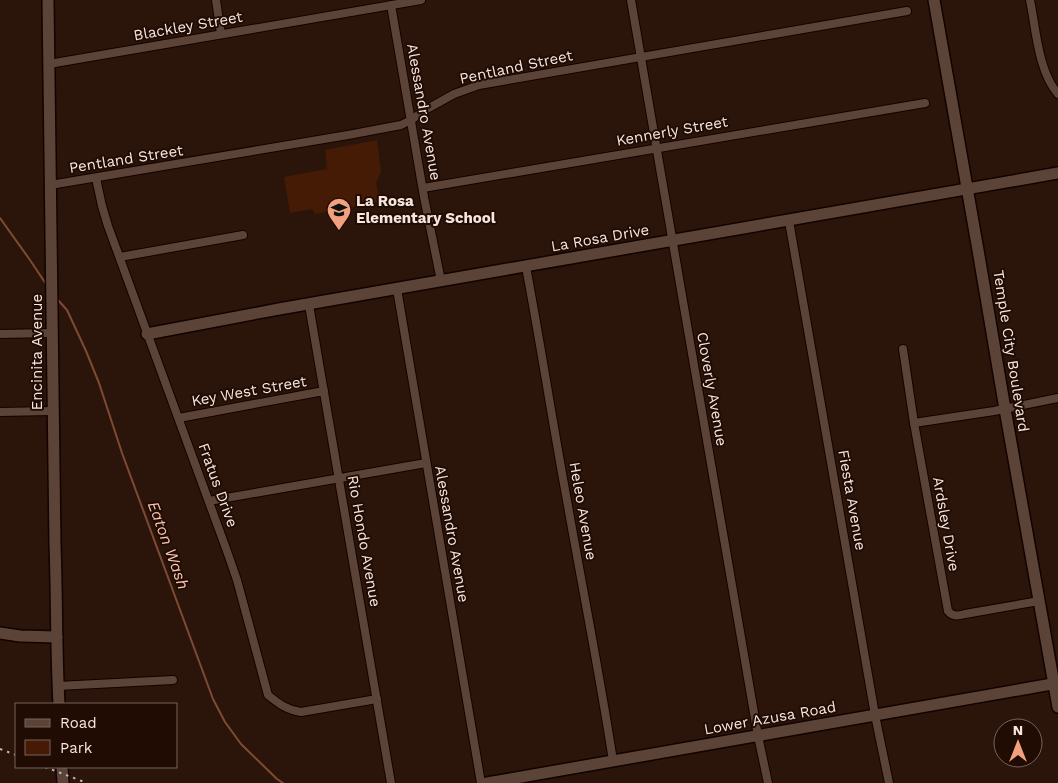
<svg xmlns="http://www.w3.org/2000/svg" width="1058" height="783" font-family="'Work Sans',sans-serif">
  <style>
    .green { fill: #451b06 }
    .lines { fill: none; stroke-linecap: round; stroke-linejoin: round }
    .stream { stroke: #7e4a33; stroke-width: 2 }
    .street-casing { stroke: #120200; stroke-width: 10 }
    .secondary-casing { stroke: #120200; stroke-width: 14 }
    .street { stroke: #5c4338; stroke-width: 8 }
    .secondary { stroke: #5c4338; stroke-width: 11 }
    .rail { stroke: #c9b8b0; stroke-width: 2; stroke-dasharray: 2.5 5; stroke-linecap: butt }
    .labels { text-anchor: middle; stroke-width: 4; stroke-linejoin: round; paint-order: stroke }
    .street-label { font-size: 15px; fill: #f6e6df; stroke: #210c04 }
    .poi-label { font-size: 15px; font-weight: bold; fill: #f6e6df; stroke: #210c04; text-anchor: start }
    .water-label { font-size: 16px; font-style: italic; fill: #fac7b1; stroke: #210c04 }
  </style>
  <rect width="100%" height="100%" fill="#2b150b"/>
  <!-- green -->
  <polygon class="green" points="377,140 381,172 376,183 380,202 315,214 312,209 290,213 284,177 327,169 325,150"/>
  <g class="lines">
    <!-- stream -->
    <g class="stream">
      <polyline points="0,218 30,260 46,284"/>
      <polyline points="57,299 67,310 86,351 99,383 122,453 213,699 225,722 241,744 277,779 283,783"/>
    </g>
    <defs>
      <g id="street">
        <polyline points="216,0 221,34"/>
        <polyline points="631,0 758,736 768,783"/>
        <path d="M 1030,0 C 1036,29 1038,71 1058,94"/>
        <polyline points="391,5 424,197 441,281"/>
        <polyline points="49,64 421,0"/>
        <path d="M 96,178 L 102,206 L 108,226 L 228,554 L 237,580 L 268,695 C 279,704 287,710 301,712 L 377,699"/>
        <polyline points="50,185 348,135 401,125 411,120 427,109 454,94 479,85 907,11"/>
        <polyline points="423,188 925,103"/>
        <polyline points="789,221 875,715 889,783"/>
        <polyline points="120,257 243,235"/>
        <path d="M 526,267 C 541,346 553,426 568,506 C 583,591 600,676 613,761"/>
        <polyline points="397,289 481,783"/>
        <polyline points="309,305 391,783"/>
        <polyline points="0,334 51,333"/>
        <path d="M 903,349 L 914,423 L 948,611 C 953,617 958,616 965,614 L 1039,601"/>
        <polyline points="0,412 52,411"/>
        <polyline points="179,418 324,391"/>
        <polyline points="914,423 994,411 1058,398"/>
        <polyline points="209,501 426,463"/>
        <polyline points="58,686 173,680"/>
      </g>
      <g id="secondary">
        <path d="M 48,0 C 50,182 51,364 55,545 C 57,598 56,651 59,704"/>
        <polyline points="934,0 978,250 1005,409 1058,707"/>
        <polyline points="147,334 279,309 1058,173"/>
        <polyline points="0,633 20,636 57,637"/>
        <polyline points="62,767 63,783"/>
        <polyline points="487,783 1058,683"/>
      </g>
    </defs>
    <!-- street casing -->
    <use href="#street" class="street-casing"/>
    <!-- secondary casing -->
    <use href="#secondary" class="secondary-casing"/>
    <!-- street -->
    <use href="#street" class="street"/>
    <!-- secondary -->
    <use href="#secondary" class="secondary"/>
    <!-- rail -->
    <g class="rail">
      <polyline points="0,749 16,755"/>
      <polyline points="45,767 87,783"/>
    </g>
  </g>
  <!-- icons -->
  <defs>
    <symbol id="school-pin" viewBox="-11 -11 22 30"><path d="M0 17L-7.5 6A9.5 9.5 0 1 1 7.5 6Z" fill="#f1a17d" stroke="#210c04"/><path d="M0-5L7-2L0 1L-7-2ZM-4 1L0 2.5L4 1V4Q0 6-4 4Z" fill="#111"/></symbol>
  </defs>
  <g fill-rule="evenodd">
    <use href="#school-pin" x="325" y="196" width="28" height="38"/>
  </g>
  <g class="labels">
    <!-- street labels -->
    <g class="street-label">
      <text transform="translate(188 26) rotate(-10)" y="5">Blackley Street</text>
      <text transform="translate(516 67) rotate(-12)" y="5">Pentland Street</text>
      <text transform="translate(424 112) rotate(80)" y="5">Alessandro Avenue</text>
      <text transform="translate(672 131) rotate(-10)" y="5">Kennerly Street</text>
      <text transform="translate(126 159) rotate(-9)" y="5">Pentland Street</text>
      <text transform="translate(600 238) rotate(-10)" y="5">La Rosa Drive</text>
      <text transform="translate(1011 351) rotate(81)" y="5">Temple City Boulevard</text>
      <text transform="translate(37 352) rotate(-90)" y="5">Encinita Avenue</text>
      <text transform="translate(712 389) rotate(80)" y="5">Cloverly Avenue</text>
      <text transform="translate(249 391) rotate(-10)" y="5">Key West Street</text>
      <text transform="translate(218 485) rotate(70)" y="5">Fratus Drive</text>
      <text transform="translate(852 500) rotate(80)" y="5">Fiesta Avenue</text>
      <text transform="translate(583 511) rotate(80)" y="5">Heleo Avenue</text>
      <text transform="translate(946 524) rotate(80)" y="5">Ardsley Drive</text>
      <text transform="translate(452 534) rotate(80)" y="5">Alessandro Avenue</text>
      <text transform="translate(364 541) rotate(80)" y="5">Rio Hondo Avenue</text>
      <text transform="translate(770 718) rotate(-10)" y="5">Lower Azusa Road</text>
    </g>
    <!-- poi labels -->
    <g class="poi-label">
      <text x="356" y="206">La Rosa<tspan x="356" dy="17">Elementary School</tspan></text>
    </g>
    <!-- water labels -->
    <g class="water-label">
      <text transform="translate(169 545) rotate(70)" y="6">Eaton Wash</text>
    </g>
  </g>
  <!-- legend -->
  <rect x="15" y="703" width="162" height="65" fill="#210c04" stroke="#76635c"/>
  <rect x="25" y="719" width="25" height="8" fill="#5c4338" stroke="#76635c"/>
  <text x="60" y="728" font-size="15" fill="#f6e6df">Road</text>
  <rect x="25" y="740" width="25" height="15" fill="#451b06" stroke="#76635c"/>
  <text x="60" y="753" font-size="15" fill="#f6e6df">Park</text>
  <!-- north arrow -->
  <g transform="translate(1018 743)"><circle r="24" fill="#210c04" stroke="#76635c"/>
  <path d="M0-4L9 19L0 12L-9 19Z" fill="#f1a17d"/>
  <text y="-8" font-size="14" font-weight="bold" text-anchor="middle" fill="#f6e6df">N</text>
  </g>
</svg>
